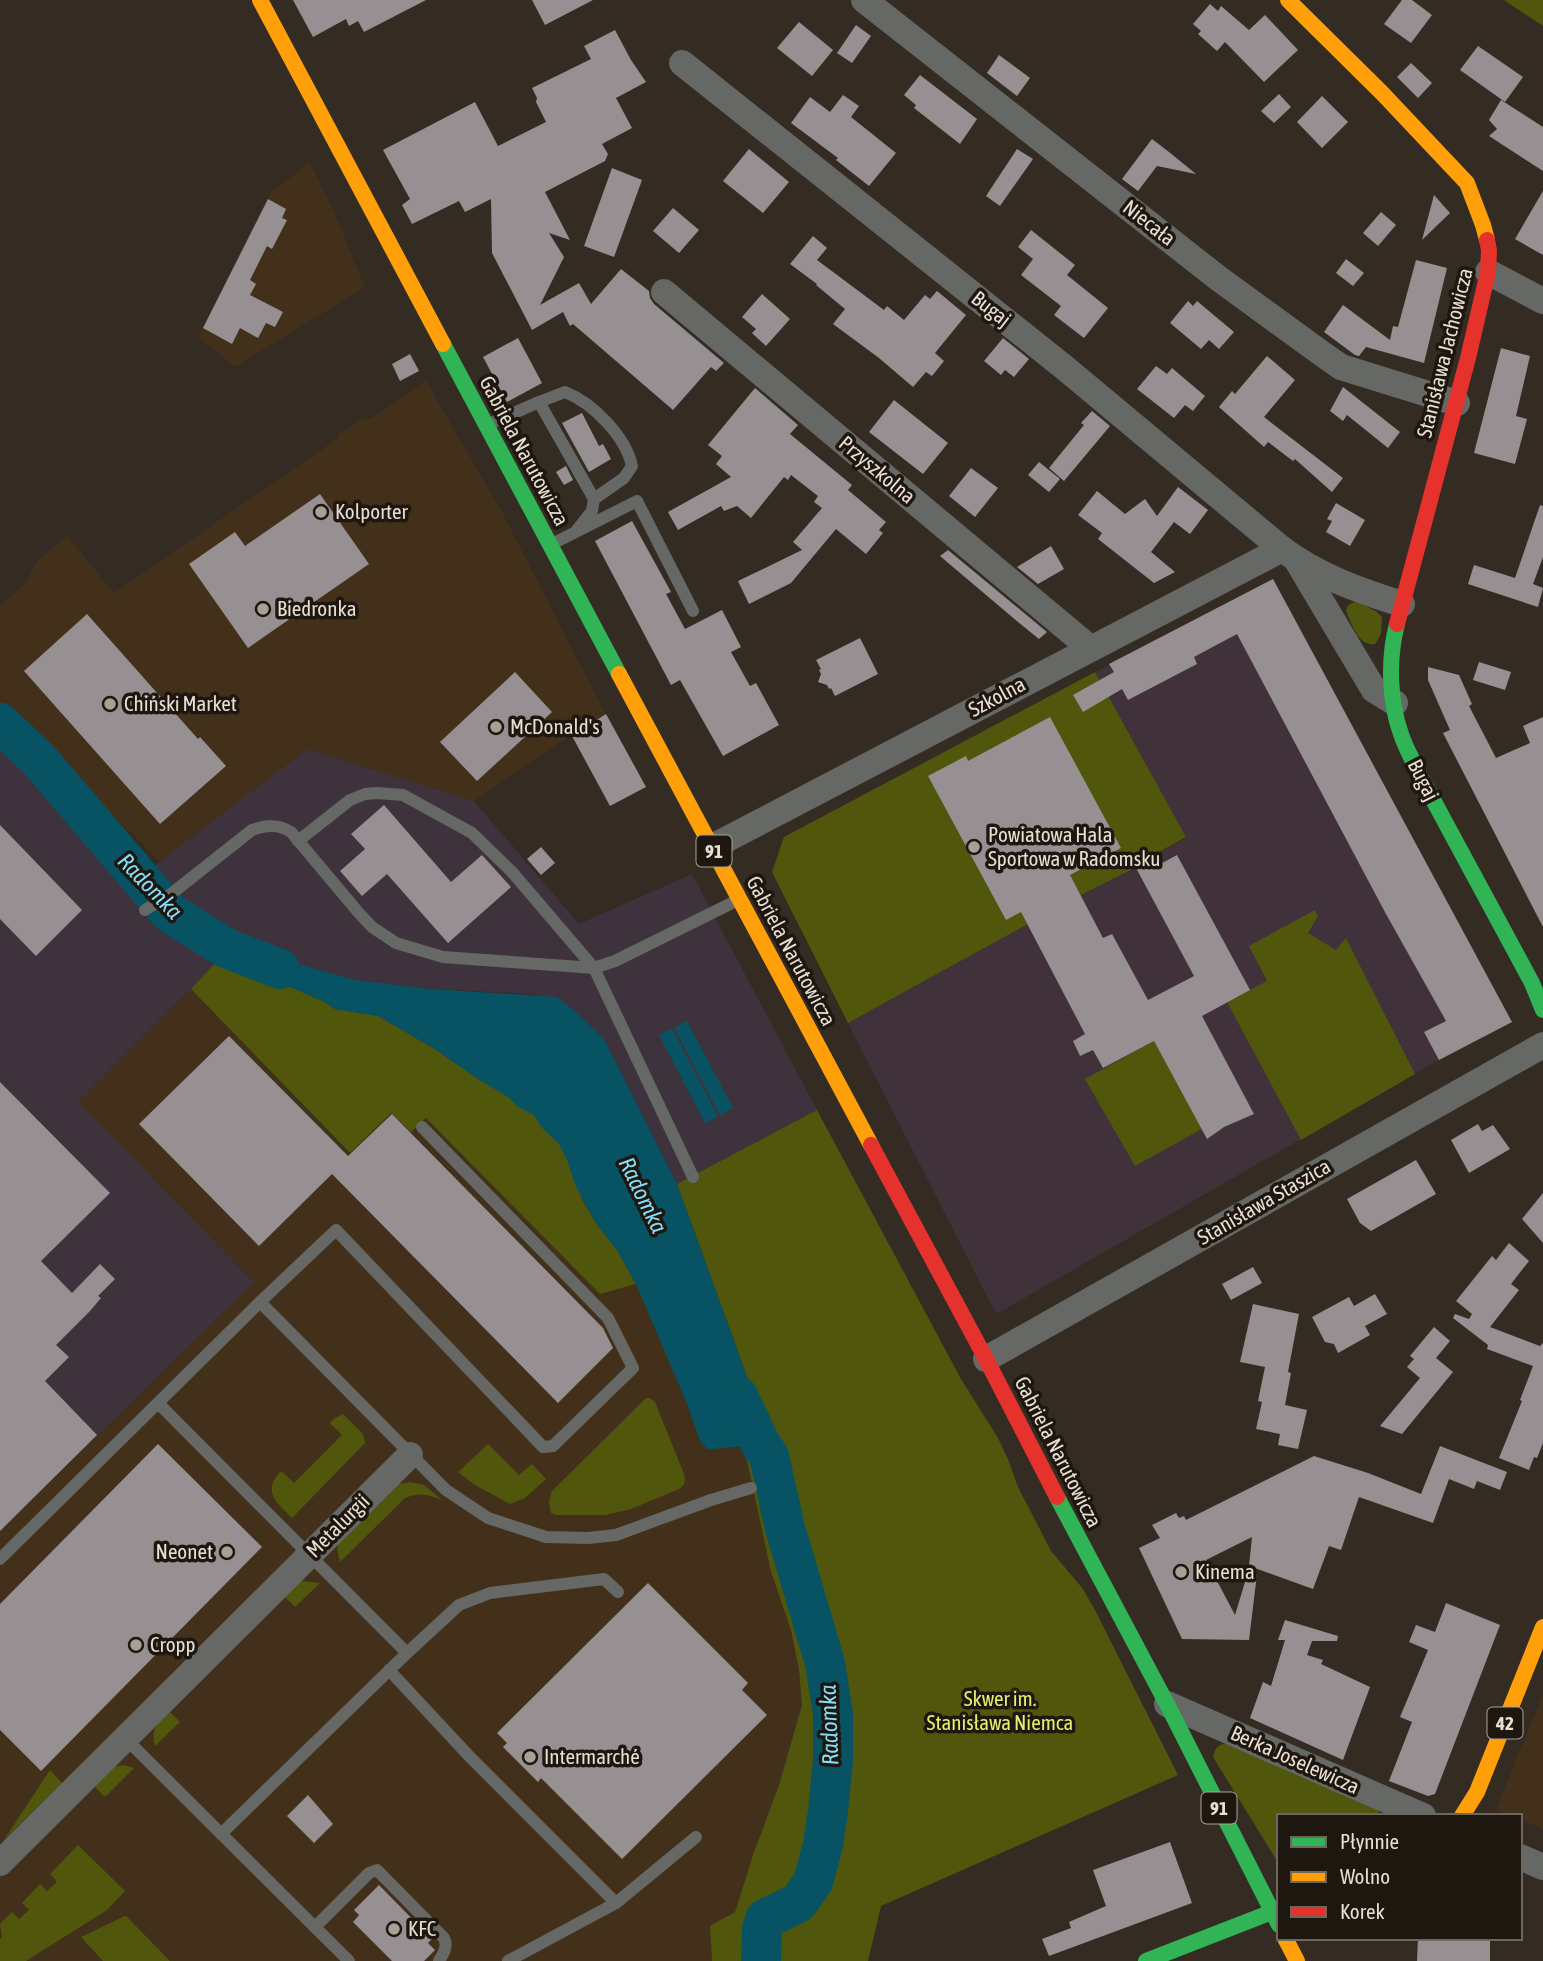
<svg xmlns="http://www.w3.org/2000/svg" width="1543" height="1961" font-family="'Asap Condensed',sans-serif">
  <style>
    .built { fill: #43301a }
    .industrial { fill: #3e323d }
    .education { fill: #40313a }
    .green { fill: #51560d }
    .water { fill: #075363 }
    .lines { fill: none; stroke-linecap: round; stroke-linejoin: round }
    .river { stroke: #075363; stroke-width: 40 }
    .building { fill: #969092 }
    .lane { stroke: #656865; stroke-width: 12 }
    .street { stroke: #656865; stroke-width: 26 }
    .fast { stroke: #30b455; stroke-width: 16 }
    .slow { stroke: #ff9f0a; stroke-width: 16 }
    .jam { stroke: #e5322d; stroke-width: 16 }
    .poi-dot { fill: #a9a095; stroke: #1e170f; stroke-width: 2.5 }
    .labels { text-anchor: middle; stroke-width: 7; stroke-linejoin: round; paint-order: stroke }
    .shield { fill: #1e170f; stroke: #aba298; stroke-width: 2 }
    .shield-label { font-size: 19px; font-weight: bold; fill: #e8ded3 }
    .street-label { font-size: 21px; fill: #e8ded3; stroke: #1e170f }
    .poi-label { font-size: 21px; fill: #e8ded3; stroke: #1e170f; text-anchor: start }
    .park-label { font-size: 21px; fill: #e1f06e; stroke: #1e170f }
    .water-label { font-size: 23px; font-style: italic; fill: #85def9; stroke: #1e170f }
  </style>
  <rect width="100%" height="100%" fill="#342c23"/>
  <!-- built -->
  <g class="built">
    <polygon points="310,163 334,212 365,287 235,367 198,337 272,191"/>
    <polygon points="426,381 503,514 606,715 572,736 571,735 474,801 307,749 160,862 0,703 0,606 25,584 37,561 67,536 114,593 337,439 340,433 363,419 371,418"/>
    <polygon points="191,989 349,1153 391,1112 426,1117 600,1294 636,1284 688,1404 700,1441 707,1449 744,1447 771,1572 791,1630 799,1670 802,1705 779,1785 753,1855 735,1912 710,1926 712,1961 0,1961 0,1531 254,1282 77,1102"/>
    <polygon points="1543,1694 1543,1829 1520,1819 1520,1816 1512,1816 1496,1809"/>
  </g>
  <!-- industrial -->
  <polygon class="industrial" points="0,741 53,790 129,885 307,749 474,801 579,924 692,874 817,1110 677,1184 604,1039 576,1012 532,994 432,989 355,980 302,965 239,941 78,1102 254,1282 0,1531"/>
  <!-- education -->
  <polygon class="education" points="1273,579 1512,1022 1439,1060 998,1313 994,1310 848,1023 1081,895 1136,868 1150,857 1186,838 1095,672"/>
  <!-- green -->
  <g class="green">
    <polygon points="1504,0 1543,0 1543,26"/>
    <path d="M 1357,601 L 1377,612 L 1382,617 L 1381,634 L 1375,644 C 1358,647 1352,623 1346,611 L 1348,605 Z"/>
    <polygon points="1095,672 1186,837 1150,857 1151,860 1081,895 848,1023 772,872 784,837"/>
    <polygon points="1315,910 1318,916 1308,933 1336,950 1346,938 1415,1074 1301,1140 1227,1002 1267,981 1249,946"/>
    <polygon points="221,957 323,1001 335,1009 378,1016 392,1024 435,1049 481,1081 550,1100 582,1199 596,1223 617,1250 636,1284 600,1294 426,1118 411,1132 391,1113 350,1153 191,989"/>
    <polygon points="1154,1041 1202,1129 1135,1166 1085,1079"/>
    <polygon points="817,1110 961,1379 998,1438 1008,1459 1018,1487 1051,1551 1083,1589 1096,1612 1178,1775 881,1906 868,1961 712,1961 710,1926 735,1912 753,1855 779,1785 802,1705 799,1670 791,1630 771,1572 744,1447 761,1445 765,1426 677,1184"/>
    <path d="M 646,1398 L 650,1398 L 655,1402 L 684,1474 C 686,1482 685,1484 679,1489 L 631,1509 L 606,1515 L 556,1515 L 551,1513 L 549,1501 L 552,1491 Z"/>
    <path d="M 343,1414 L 363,1434 L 365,1443 L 292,1518 C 277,1503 261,1491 281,1471 L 294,1483 L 342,1435 L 330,1423 L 335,1418 Z"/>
    <polygon points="488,1444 519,1475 532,1464 546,1479 525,1498 510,1504 475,1485 458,1472"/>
    <path d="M 410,1482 L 424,1485 L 442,1500 C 428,1494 419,1492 405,1498 L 340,1562 L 337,1548 L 340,1541 L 399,1484 Z"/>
    <polygon points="302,1581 320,1583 295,1607 283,1595"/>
    <path d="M 168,1710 L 180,1722 L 155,1746 C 150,1730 158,1721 168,1710 Z"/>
    <path d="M 1229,1743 L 1377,1809 L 1382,1816 L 1279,1816 L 1279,1864 L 1213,1757 C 1215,1747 1219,1744 1229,1743 Z"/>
    <polygon points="124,1765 134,1768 105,1797 94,1786 112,1767"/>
    <polygon points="50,1770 62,1783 4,1840"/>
    <polygon points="78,1845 125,1891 107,1910 26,1961 0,1961 0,1939 2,1937 0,1924 12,1912 19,1919 29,1910 22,1903 40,1884 47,1891 57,1882 50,1874"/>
    <polygon points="125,1916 126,1916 170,1961 103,1961 81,1937"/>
  </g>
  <!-- water -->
  <g class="water">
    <polygon points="239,940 302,965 355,980 432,989 557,997 576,1012 604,1039 677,1184 765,1426 761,1445 712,1449 707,1449 700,1441 687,1404 636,1284 617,1250 596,1223 582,1198 575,1184 567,1160 559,1144 542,1128 534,1115 518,1107 508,1097 481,1081 435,1049 392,1024 378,1016 335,1009 323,1001 221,957"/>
    <polygon points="687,1021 733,1108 720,1115 674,1028"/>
    <polygon points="672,1029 718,1116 705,1123 659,1035"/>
  </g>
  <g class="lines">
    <!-- river -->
    <g class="river">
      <polyline points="0,723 40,761 170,913 226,948 280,969"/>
      <polyline points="738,1396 761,1445 769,1456 785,1528 825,1663 833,1714 833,1760 828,1811 823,1845 813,1882 798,1903 765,1919 762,1929 761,1961"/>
    </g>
  </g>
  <!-- building -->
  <g class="building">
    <polygon points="293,0 426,0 364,32 358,21 349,26 346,19 313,37"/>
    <polygon points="532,0 593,0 545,25"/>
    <polygon points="1402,0 1412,0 1432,15 1411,43 1384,24"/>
    <polygon points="1210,4 1218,11 1221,6 1249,30 1265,15 1298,50 1264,82 1225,42 1217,51 1198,34 1201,31 1193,24"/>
    <polygon points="799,22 833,50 812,76 777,48"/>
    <polygon points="856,25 871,36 852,63 837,53"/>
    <polygon points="615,30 631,60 646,82 616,98 632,128 602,144 608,154 605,161 545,192 570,240 549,233 564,257 540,305 579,283 591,304 621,269 649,291 650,298 654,304 724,363 716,371 711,367 673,410 573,324 570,326 563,312 532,330 492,253 491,199 465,212 459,201 412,224 402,205 410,199 383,150 475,102 498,146 546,122 536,102 537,98 532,88 591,59 584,46"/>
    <polygon points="1478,46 1523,77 1505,102 1460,70"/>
    <polygon points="999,55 1030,78 1017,96 987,73"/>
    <polygon points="1411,63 1432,83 1418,98 1397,77"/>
    <polygon points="920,75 977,119 960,144 914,108 916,105 904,95"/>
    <polygon points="1279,94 1291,107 1274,123 1261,111"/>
    <polygon points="843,95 859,106 851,117 896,153 869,186 836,160 838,158 791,123 810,97 830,112"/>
    <polygon points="1322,96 1348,122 1322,148 1297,122"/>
    <polygon points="1501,100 1543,127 1543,171 1489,136 1497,129 1489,120"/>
    <polygon points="1152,139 1169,152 1196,174 1157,166 1138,191 1122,179"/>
    <polygon points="749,149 789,182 763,213 723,181"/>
    <polygon points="1017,149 1033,159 1000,206 986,196"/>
    <polygon points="612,168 642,180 614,257 584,246"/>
    <polygon points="1543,191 1543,255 1515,239"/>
    <polygon points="1434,195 1450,213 1422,240"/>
    <polygon points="268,199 286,209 282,218 287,220 272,249 267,246 250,280 256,284 250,295 283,312 275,327 266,323 258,338 240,328 232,344 203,328"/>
    <polygon points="673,208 699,230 679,253 653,231"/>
    <polygon points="1381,212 1396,225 1378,246 1363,233"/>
    <polygon points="1031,230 1075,265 1067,275 1108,308 1084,338 1054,315 1061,306 1021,275 1033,259 1018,247"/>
    <polygon points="813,236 827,248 817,260 884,310 887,306 904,320 925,295 930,299 937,291 966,315 935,353 944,361 932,376 926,372 913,387 879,358 833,324 845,309 816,285 817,284 790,264"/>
    <polygon points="1346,259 1364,273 1353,286 1336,273"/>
    <polygon points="1416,260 1447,268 1424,363 1366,347 1359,356 1355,355 1324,332 1343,305 1390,340 1393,326 1398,327"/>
    <polygon points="762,294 790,319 766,346 752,333 756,329 742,317"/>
    <polygon points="1188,301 1193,306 1197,301 1234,332 1219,349 1209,340 1201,349 1170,323"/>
    <polygon points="518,338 542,383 507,402 483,357"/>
    <polygon points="1003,338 1029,359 1014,377 1005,370 1001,375 984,361"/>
    <polygon points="1501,348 1530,356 1516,416 1527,419 1515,464 1474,453"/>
    <polygon points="410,354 419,371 400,381 392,364"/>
    <polygon points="1267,356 1295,380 1264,417 1343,478 1332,492 1295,459 1293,461 1268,442 1264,447 1219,407 1232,391 1235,394"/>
    <polygon points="1156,366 1167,374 1172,368 1205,396 1193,411 1185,405 1174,418 1137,389"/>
    <polygon points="1343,387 1400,432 1388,448 1347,415 1343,421 1330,411"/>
    <polygon points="755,388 798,425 790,434 852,485 848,490 886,522 879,530 883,533 866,554 836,529 791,583 749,604 738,581 802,550 793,542 822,508 814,502 818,496 791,475 788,480 784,477 751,518 737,506 724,511 721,506 678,530 668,512 731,477 716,464 722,456 708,445"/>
    <polygon points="894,400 948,443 923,474 869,432"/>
    <polygon points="1092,411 1110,426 1064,481 1049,468 1084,425 1081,423"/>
    <polygon points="582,413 599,446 603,444 611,459 589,472 562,423"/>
    <polygon points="1039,462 1060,479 1049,492 1028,475"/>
    <polygon points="566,466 573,480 564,485 556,472"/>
    <polygon points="971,468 998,488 975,517 949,496"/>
    <polygon points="1178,487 1208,510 1190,534 1174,522 1151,552 1175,572 1154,583 1098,539 1102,533 1078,515 1097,491 1125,514 1145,499 1157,516"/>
    <polygon points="320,494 369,564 248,648 189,564 235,532 245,546"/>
    <polygon points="1336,503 1365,520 1350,546 1326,532 1332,521 1327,519"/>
    <polygon points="1540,505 1543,506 1543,557 1533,584 1543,588 1538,607 1468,584 1474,565 1515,578"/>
    <polygon points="632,521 671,592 666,594 685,629 722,610 741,647 731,652 750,686 756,683 779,725 723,756 680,680 671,685 595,541"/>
    <polygon points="1051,546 1064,569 1038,584 1017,567"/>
    <polygon points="948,550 1047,632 1039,639 1018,622 940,556"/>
    <polygon points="1273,579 1512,1022 1439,1060 1424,1032 1446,1021 1386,914 1237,634 1194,657 1197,664 1128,700 1122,689 1083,712 1073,695 1114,672 1109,664"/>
    <polygon points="87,614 198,739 200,737 226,766 160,824 24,671"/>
    <polygon points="860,638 878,674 835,696 831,688 829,689 827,685 818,682 821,674 819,670 821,669 816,660"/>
    <polygon points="1479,662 1511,672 1505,690 1473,680"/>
    <polygon points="1428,667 1459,675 1472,704 1469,706 1496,758 1530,743 1523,726 1543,717 1543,927 1443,733 1450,730 1428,680"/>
    <polygon points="515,672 552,712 477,781 440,742"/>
    <polygon points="606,714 646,787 610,806 572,736"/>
    <polygon points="1050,717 1121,848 1070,875 1103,938 1112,934 1148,1000 1194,976 1136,868 1151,860 1155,867 1177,855 1250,990 1202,1016 1254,1114 1224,1127 1207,1139 1154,1041 1103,1068 1093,1050 1080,1056 1073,1041 1085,1034 1021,912 1006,920 928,776 966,756 968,761"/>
    <polygon points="384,805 451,882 482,855 511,887 448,943 387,874 362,896 340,871 365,849 351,834"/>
    <polygon points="0,825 82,910 36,956 0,919"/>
    <polygon points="541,847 555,863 541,875 527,859"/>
    <polygon points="229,1036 348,1156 392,1114 603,1328 613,1348 558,1403 332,1174 259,1246 139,1124"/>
    <polygon points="0,1082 110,1193 41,1261 72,1293 100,1264 115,1279 98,1296 101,1298 90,1311 56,1345 69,1357 45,1381 97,1435 0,1531"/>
    <polygon points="1478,1124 1482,1131 1493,1125 1510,1149 1469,1173 1451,1140"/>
    <polygon points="1416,1160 1436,1194 1371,1231 1360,1223 1347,1199"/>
    <polygon points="1543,1193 1543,1243 1522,1219"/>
    <polygon points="1509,1243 1529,1261 1511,1284 1519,1290 1490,1327 1540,1346 1543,1343 1543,1443 1537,1458 1534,1457 1529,1470 1499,1458 1522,1401 1520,1400 1533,1366 1487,1349 1488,1345 1453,1318 1455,1314 1469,1319 1472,1314 1456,1301 1492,1256 1496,1260"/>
    <polygon points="1253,1267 1262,1283 1231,1300 1222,1284"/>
    <polygon points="1375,1294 1387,1314 1365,1326 1370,1335 1338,1353 1334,1344 1325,1342 1312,1317 1349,1297 1354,1306"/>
    <polygon points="1253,1304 1299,1314 1288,1372 1291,1373 1285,1405 1307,1410 1298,1449 1278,1445 1280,1434 1256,1429 1262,1402 1258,1401 1265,1367 1240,1362"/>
    <polygon points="1434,1327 1450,1341 1436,1358 1453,1372 1402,1434 1380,1426 1420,1378 1407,1367 1414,1359 1410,1356"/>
    <polygon points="158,1444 262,1547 41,1771 0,1730 0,1604"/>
    <polygon points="1440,1446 1507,1472 1500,1490 1477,1481 1474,1489 1449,1479 1433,1523 1359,1497 1341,1550 1329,1546 1313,1589 1249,1566 1252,1537 1206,1560 1235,1615 1248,1572 1257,1574 1249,1640 1182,1639 1139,1548 1160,1538 1152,1525 1176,1513 1179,1518 1184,1516 1186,1520 1314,1456 1368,1473 1421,1494"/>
    <polygon points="648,1583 748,1683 742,1690 767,1715 622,1859 541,1778 538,1782 503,1747 507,1743 497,1733"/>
    <polygon points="1446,1603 1500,1625 1435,1794 1428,1796 1389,1781 1412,1722 1400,1717 1428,1650 1409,1642 1416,1625 1435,1632"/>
    <polygon points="1285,1620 1338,1636 1337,1641 1312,1641 1307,1655 1323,1660 1321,1664 1370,1687 1343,1760 1250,1718 1263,1682 1271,1686 1285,1640 1278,1640"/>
    <polygon points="308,1795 333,1824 314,1843 287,1816"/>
    <polygon points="1170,1842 1192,1903 1049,1956 1042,1939 1071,1928 1069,1922 1106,1906 1093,1870"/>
    <polygon points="379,1885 432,1939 428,1943 435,1950 424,1961 392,1961 353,1922 359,1915 354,1910"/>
    <polygon points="1418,1938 1490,1938 1490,1961 1417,1961"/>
  </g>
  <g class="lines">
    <!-- lane -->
    <g class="lane">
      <polyline points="539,402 594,499 592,511 577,530"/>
      <path d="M 489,424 L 539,402 L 565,392 C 593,403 626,437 632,466 L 624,478 L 594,499"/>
      <polyline points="554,543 637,501 693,611"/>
      <polyline points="298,841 350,800 365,794 377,793 403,795 472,833 512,872 594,968 693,1177"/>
      <path d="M 145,910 L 171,894 L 252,830 C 266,825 278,824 291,832 L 358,912 L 372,927 L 396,943 L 443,957 L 594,968 L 615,961 L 736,901"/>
      <polyline points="260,1302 336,1230 543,1447 553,1446 633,1368 608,1318 422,1127"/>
      <polyline points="158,1403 407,1653"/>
      <polyline points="0,1559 260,1302 446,1490 488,1518 546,1537 588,1538 616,1535 711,1500 751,1488"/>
      <polyline points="389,1670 469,1756 616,1903"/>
      <polyline points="126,1739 349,1961"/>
      <polyline points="221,1834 407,1653 459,1605 490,1593 604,1579 618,1592"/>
      <path d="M 315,1927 L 369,1873 L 377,1870 L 444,1938 C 448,1946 444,1953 439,1961"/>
      <polyline points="508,1961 616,1903 696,1837"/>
    </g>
    <!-- street -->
    <g class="street">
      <polyline points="864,0 1218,278 1321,353 1341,367 1457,403"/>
      <path d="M 682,63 L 1065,368 L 1282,549 C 1318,576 1360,591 1402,604"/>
      <polyline points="1488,272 1543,301"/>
      <polyline points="664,292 1090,648"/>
      <polyline points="1296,559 1374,690 1395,703"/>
      <polyline points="712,847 1282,549"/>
      <polyline points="986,1359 1543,1045"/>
      <polyline points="1167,1704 1423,1816"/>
      <polyline points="1520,1857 1543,1867"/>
      <polyline points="0,1863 410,1455"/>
    </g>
    <!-- fast -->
    <g class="fast">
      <polyline points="443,344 619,674"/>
      <path d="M 1397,624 C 1388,658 1389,701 1401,734 C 1405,747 1412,758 1417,770 L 1532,983 L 1543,1010"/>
      <polyline points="1057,1497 1167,1704 1279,1925"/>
      <polyline points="1146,1961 1272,1912"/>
    </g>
    <!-- slow -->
    <g class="slow">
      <polyline points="260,0 443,344"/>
      <polyline points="1288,0 1382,93 1467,183 1483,225 1487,240"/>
      <polyline points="619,674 871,1145"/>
      <polyline points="1462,1816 1477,1792 1543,1627"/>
      <polyline points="1285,1938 1297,1961"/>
    </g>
    <!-- jam -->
    <g class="jam">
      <polyline points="1397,624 1468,358 1488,272 1489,250 1487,240"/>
      <polyline points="871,1145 986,1359 1057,1497"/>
    </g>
  </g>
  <!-- markers -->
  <g class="poi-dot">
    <circle cx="321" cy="512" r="7"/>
    <circle cx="263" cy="609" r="7"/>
    <circle cx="110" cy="704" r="7"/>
    <circle cx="496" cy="727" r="7"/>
    <circle cx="974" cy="847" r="7"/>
    <circle cx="227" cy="1552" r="7"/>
    <circle cx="1181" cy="1572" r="7"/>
    <circle cx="136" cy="1645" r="7"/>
    <circle cx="530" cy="1757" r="7"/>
    <circle cx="394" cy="1929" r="7"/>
  </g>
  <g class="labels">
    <!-- shield labels -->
    <g class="shield">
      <rect x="696.5" y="835.5" width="35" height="31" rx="5"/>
      <rect x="1487.5" y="1707.5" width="35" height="31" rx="5"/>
      <rect x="1201.5" y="1792.5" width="35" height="31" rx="5"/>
    </g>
    <g class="shield-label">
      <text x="714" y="858">91</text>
      <text x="1505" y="1730">42</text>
      <text x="1219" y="1815">91</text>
    </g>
    <!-- street labels -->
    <g class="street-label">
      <text transform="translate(1149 223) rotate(38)" y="7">Niecała</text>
      <text transform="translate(991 309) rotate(38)" y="7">Bugaj</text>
      <text transform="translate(1445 353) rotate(-76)" y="7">Stanisława Jachowicza</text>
      <text transform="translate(524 451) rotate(62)" y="7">Gabriela Narutowicza</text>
      <text transform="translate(877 470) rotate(40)" y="7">Przyszkolna</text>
      <text transform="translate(997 697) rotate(-28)" y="7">Szkolna</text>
      <text transform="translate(1423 780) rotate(63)" y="7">Bugaj</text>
      <text transform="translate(791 951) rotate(62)" y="7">Gabriela Narutowicza</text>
      <text transform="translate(1264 1202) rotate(-30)" y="7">Stanisława Staszica</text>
      <text transform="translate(1058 1452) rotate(63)" y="7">Gabriela Narutowicza</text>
      <text transform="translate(338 1526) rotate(-45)" y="7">Metalurgii</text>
      <text transform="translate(1295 1760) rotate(24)" y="7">Berka Joselewicza</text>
    </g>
    <!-- poi labels -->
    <g class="poi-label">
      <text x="335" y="519">Kolporter</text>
      <text x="277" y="616">Biedronka</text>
      <text x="124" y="711">Chiński Market</text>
      <text x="510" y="734">McDonald's</text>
      <text x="988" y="842">Powiatowa Hala<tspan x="988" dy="24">Sportowa w Radomsku</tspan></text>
      <text x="213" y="1559" text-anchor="end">Neonet</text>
      <text x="1195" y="1579">Kinema</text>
      <text x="150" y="1652">Cropp</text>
      <text x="544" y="1764">Intermarché</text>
      <text x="408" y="1936">KFC</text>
    </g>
    <!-- park labels -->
    <g class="park-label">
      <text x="1000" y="1706">Skwer im.<tspan x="1000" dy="24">Stanisława Niemca</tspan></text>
    </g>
    <!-- water labels -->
    <g class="water-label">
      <text transform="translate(150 886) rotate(46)" y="8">Radomka</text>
      <text transform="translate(643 1195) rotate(64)" y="8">Radomka</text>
      <text transform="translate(829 1725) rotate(-92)" y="8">Radomka</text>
    </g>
  </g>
  <!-- legend -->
  <rect x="1277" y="1814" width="245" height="126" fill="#1e170f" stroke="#6f675d" stroke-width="2"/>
  <rect x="1291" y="1837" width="35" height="10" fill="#30b455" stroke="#6f675d" stroke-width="2"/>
  <text x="1340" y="1849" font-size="21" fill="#e8ded3">Płynnie</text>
  <rect x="1291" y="1872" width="35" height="10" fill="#ff9f0a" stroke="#6f675d" stroke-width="2"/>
  <text x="1340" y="1884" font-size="21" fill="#e8ded3">Wolno</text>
  <rect x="1291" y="1907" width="35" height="10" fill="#e5322d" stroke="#6f675d" stroke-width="2"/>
  <text x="1340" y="1919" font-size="21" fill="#e8ded3">Korek</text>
</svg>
